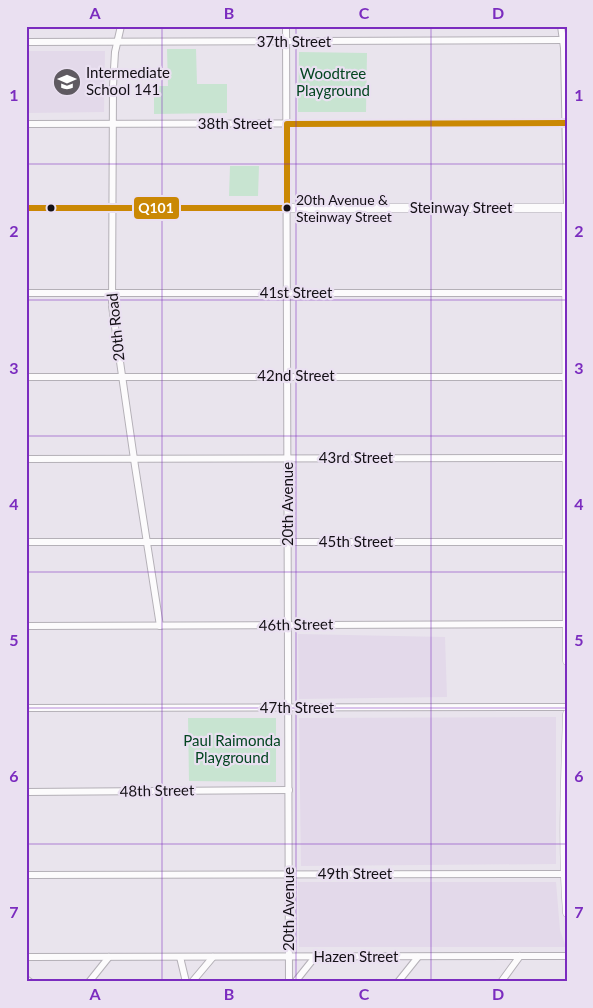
<svg xmlns="http://www.w3.org/2000/svg" width="593" height="1008" font-family="Lato,sans-serif">
  <style>
    .built { fill: #e3d9ea }
    .green { fill: #c8e4d1 }
    .lines { fill: none; stroke-linecap: round; stroke-linejoin: round }
    .minor-casing { stroke: #b4b0b7; stroke-width: 8 }
    .tertiary-casing { stroke: #b4b0b7; stroke-width: 9 }
    .minor { stroke: #fcfbfc; stroke-width: 6 }
    .tertiary { stroke: #fcfbfc; stroke-width: 8 }
    .bus-1-casing { stroke: #eae0f1; stroke-width: 10 }
    .bus-1 { stroke: #ca8804; stroke-width: 6 }
    .grid { fill: none; stroke: #7b2cbf; stroke-width: 1; stroke-opacity: 0.55 }
    .bus-dot { fill: #141016; stroke: #eae0f1; stroke-width: 2 }
    .labels { text-anchor: middle; stroke-width: 4.5; stroke-linejoin: round; paint-order: stroke }
    .bus-label { font-size: 14px; fill: #141016; stroke: #eae0f1; text-anchor: start }
    .street-label { font-size: 15px; fill: #141016; stroke: #eae0f1 }
    .poi-label { font-size: 15px; fill: #141016; stroke: #eae0f1; text-anchor: start }
    .park-label { font-size: 15px; fill: #034520; stroke: #eae0f1 }
    .line-badge { stroke: #eae0f1; stroke-width: 2 }
    .badge-label { font-size: 14px; text-anchor: middle; font-weight: bold; fill: #fff }
    .neatline { fill: none; stroke: #7b2cbf; stroke-width: 2 }
    .grid-label { font-size: 16px; text-anchor: middle; font-weight: bold; fill: #7b2cbf }
  </style>
  <rect width="100%" height="100%" fill="#e9e4ed"/>
  <!-- built -->
  <g class="built">
    <polygon points="29,51 105,51 104,112 29,113"/>
    <polygon points="298,634 445,637 447,697 299,699"/>
    <polygon points="556,717 556,864 301,866 299,718"/>
    <polygon points="298,882 556,882 560,930 566,947 299,947"/>
  </g>
  <!-- green -->
  <g class="green">
    <polygon points="167,49 196,49 197,84 227,84 227,113 154,114 154,86 168,86"/>
    <polygon points="299,52 367,53 366,112 298,112"/>
    <polygon points="230,166 259,166 258,196 229,196"/>
    <polygon points="188,718 276,718 276,782 189,781"/>
  </g>
  <g class="lines">
    <defs>
      <g id="minor">
        <polyline points="121,26 115,52 113,86 112,306 135,466 160,626"/>
        <polyline points="286,26 289,982"/>
        <polyline points="561,26 564,48 567,208"/>
        <polyline points="26,42 563,40"/>
        <polyline points="26,124 567,123"/>
        <polyline points="26,293 567,293"/>
        <polyline points="26,377 567,377"/>
        <polyline points="26,459 567,458"/>
        <polyline points="26,542 567,542"/>
        <polyline points="26,626 567,624"/>
        <polyline points="26,708 567,707"/>
        <polyline points="26,792 289,790"/>
        <polyline points="26,875 564,874"/>
        <polyline points="26,957 567,956"/>
        <polyline points="180,957 186,982"/>
        <polyline points="26,979 30,982"/>
        <polyline points="89,982 109,957"/>
        <polyline points="192,982 213,957"/>
        <polyline points="295,982 315,957"/>
        <polyline points="398,982 418,957"/>
        <polyline points="501,982 520,956"/>
      </g>
      <g id="tertiary">
        <polyline points="26,208 566,208 567,661"/>
        <path d="M 567,714 C 565,781 562,847 567,913"/>
      </g>
    </defs>
    <!-- minor casing -->
    <use href="#minor" class="minor-casing"/>
    <!-- tertiary casing -->
    <use href="#tertiary" class="tertiary-casing"/>
    <!-- minor -->
    <use href="#minor" class="minor"/>
    <!-- tertiary -->
    <use href="#tertiary" class="tertiary"/>
    <defs>
      <g id="bus-1">
        <polyline points="26,208 287,208"/>
        <polyline points="287,208 287,124 565,123"/>
      </g>
    </defs>
    <!-- bus-1 casing -->
    <use href="#bus-1" class="bus-1-casing"/>
    <!-- bus-1 -->
    <use href="#bus-1" class="bus-1"/>
  </g>
  <!-- grid -->
  <path class="grid" d="M 162,26 L 162,982M 296,26 L 296,982M 431,26 L 431,982M 26,164 L 567,164M 26,300 L 567,300M 26,436 L 567,436M 26,572 L 567,572M 26,708 L 567,708M 26,844 L 567,844"/>
  <!-- icons -->
  <defs>
    <symbol id="school-disc" viewBox="-11 -11 22 22"><circle r="9.5" fill="#5f5a61" stroke="#eae0f1"/><path d="M0-5L7-2L0 1L-7-2ZM-4 1L0 2.5L4 1V4Q0 6-4 4Z" fill="#fff"/></symbol>
  </defs>
  <g fill-rule="evenodd">
    <use href="#school-disc" x="51" y="66" width="32" height="32"/>
  </g>
  <!-- markers -->
  <g class="bus-dot">
    <circle cx="51" cy="208" r="4.5"/>
    <circle cx="287" cy="208" r="4.5"/>
  </g>
  <g class="labels">
    <!-- bus labels -->
    <g class="bus-label">
      <text x="296" y="205">20th Avenue &amp;<tspan x="296" dy="17">Steinway Street</tspan></text>
    </g>
    <!-- street labels -->
    <g class="street-label">
      <text x="294" y="47">37th Street</text>
      <text x="235" y="129">38th Street</text>
      <text x="461" y="213">Steinway Street</text>
      <text x="296" y="298">41st Street</text>
      <text transform="translate(116 327) rotate(-96)" y="5">20th Road</text>
      <text x="296" y="381">42nd Street</text>
      <text x="356" y="463">43rd Street</text>
      <text transform="translate(288 504) rotate(-90)" y="5">20th Avenue</text>
      <text x="356" y="547">45th Street</text>
      <text transform="translate(296 625) rotate(-1)" y="5">46th Street</text>
      <text x="297" y="713">47th Street</text>
      <text transform="translate(157 791) rotate(-1)" y="5">48th Street</text>
      <text x="355" y="879">49th Street</text>
      <text transform="translate(289 909) rotate(-90)" y="5">20th Avenue</text>
      <text x="356" y="962">Hazen Street</text>
    </g>
    <!-- poi labels -->
    <g class="poi-label">
      <text x="86" y="78">Intermediate<tspan x="86" dy="17">School 141</tspan></text>
    </g>
    <!-- park labels -->
    <g class="park-label">
      <text x="333" y="79">Woodtree<tspan x="333" dy="17">Playground</tspan></text>
      <text x="232" y="746">Paul Raimonda<tspan x="232" dy="17">Playground</tspan></text>
    </g>
  </g>
  <rect class="line-badge" x="133" y="196" width="47" height="24" rx="5" fill="#ca8804"/>
  <g class="badge-label">
    <text x="156" y="213">Q101</text>
  </g>
  <!-- border -->
  <rect width="593" height="1008" fill="none" stroke="#eae0f1" stroke-width="55"/>
  <rect x="28" y="28" width="538" height="952" class="neatline"/>
  <g class="grid-label">
    <text x="95" y="19">A</text>
    <text x="229" y="19">B</text>
    <text x="364" y="19">C</text>
    <text x="498" y="19">D</text>
    <text x="14" y="101">1</text>
    <text x="579" y="101">1</text>
    <text x="14" y="237">2</text>
    <text x="579" y="237">2</text>
    <text x="14" y="374">3</text>
    <text x="579" y="374">3</text>
    <text x="14" y="510">4</text>
    <text x="579" y="510">4</text>
    <text x="14" y="646">5</text>
    <text x="579" y="646">5</text>
    <text x="14" y="782">6</text>
    <text x="579" y="782">6</text>
    <text x="14" y="918">7</text>
    <text x="579" y="918">7</text>
    <text x="95" y="1000">A</text>
    <text x="229" y="1000">B</text>
    <text x="364" y="1000">C</text>
    <text x="498" y="1000">D</text>
  </g>
</svg>
